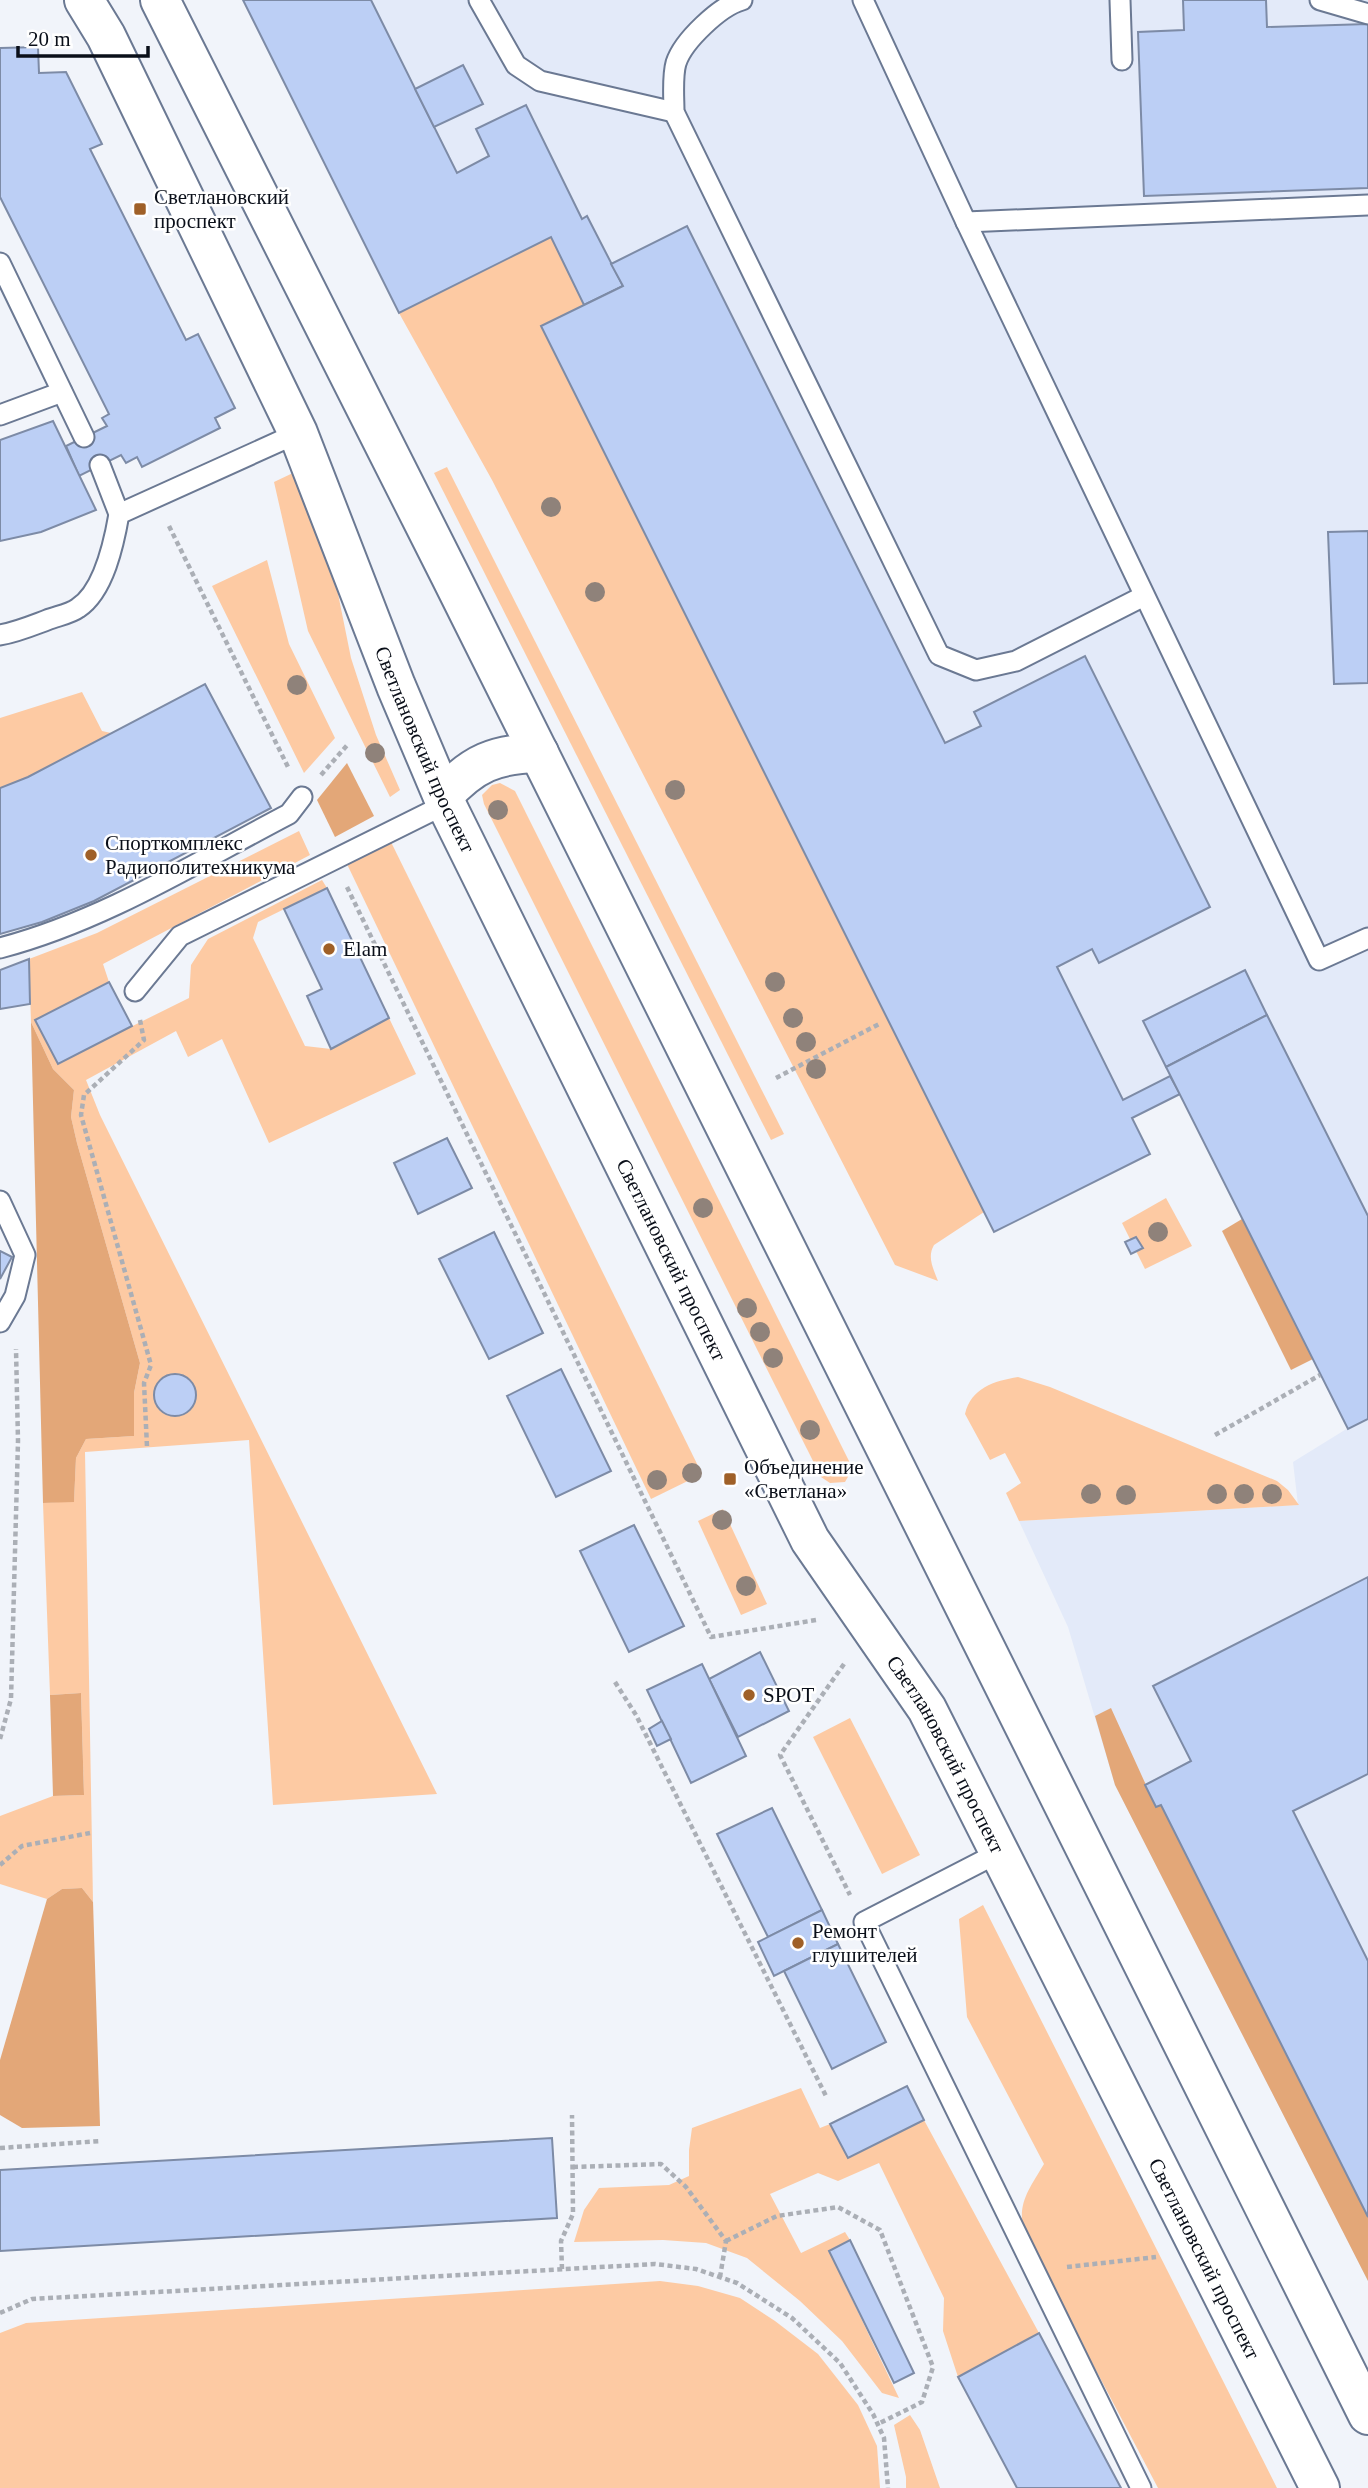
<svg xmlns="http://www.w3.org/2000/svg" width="1368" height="2488" font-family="'Times New Roman',serif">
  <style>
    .built { fill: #e3eaf9 }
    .green { fill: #fdcaa3 }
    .forest { fill: #e3a778 }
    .building { fill: #bccff5; stroke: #7d8ba6; stroke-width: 2 }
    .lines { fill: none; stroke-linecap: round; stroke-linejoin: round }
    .service-casing { stroke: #6b7993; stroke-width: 23 }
    .secondary-casing { stroke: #6b7993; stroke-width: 42 }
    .path { stroke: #abafb6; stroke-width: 4.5; stroke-dasharray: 5 3.5; stroke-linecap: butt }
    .service { stroke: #fff; stroke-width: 19 }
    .secondary { stroke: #fff; stroke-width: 38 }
    .tree { fill: #8f827a }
    .poi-dot { fill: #9f6028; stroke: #fff; stroke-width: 2.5 }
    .labels { text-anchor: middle; stroke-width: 5; stroke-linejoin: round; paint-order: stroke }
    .poi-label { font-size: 21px; fill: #0a0f19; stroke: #fff; text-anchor: start }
    .street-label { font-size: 21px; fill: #0a0f19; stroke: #fff }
  </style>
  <rect width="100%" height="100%" fill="#f1f4fa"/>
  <!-- built -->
  <polygon class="built" points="243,0 1368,0 1368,2281 1115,1785 1068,1627 1019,1521 1298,1505 1293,1462 1348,1428 1180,1095 1132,1118 1150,1154 994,1232 541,326 550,237 399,313"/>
  <!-- green -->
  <g class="green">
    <path d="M 551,237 L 584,305 L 542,327 L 984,1212 L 934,1245 C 927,1257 933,1268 938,1281 L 895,1265 L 492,480 L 399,313 Z"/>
    <polygon points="447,467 784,1134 771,1140 434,473"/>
    <polygon points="295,472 333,569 351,658 376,735 400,790 390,797 308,631 274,482"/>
    <polygon points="267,560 289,644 335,738 304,773 212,586"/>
    <polygon points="82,692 102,731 111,733 28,777 0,788 0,718"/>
    <polygon points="500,783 515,791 850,1463 849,1475 845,1482 830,1483 821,1477 484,804 482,795 492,785"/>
    <polygon points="299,831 310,855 103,964 109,982 36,1020 58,1063 189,998 191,965 208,939 322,880 327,888 258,922 253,938 305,1046 331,1049 389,1018 416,1074 269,1143 222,1039 188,1057 176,1031 86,1080 100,1115 437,1794 273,1805 249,1440 85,1452 93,1902 82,1888 62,1889 47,1899 0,1884 0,1816 53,1796 84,1795 81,1693 50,1695 43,1503 74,1501 76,1458 86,1439 134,1436 134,1393 140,1363 77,1143 71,1117 74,1090 53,1069 31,1022 29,959 97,933"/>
    <polygon points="390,840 702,1474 651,1499 346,862"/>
    <polygon points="1166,1198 1192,1246 1145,1269 1122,1223"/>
    <path d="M 1018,1377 L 1050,1387 L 1277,1481 L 1288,1490 L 1299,1505 L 1019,1521 L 1006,1493 L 1021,1483 L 1005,1453 L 990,1460 L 965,1414 C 971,1388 994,1381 1018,1377 Z"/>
    <polygon points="723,1509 767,1604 741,1615 698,1521"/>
    <polygon points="850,1718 920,1855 882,1874 813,1737"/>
    <path d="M 983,1905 L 1277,2488 L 1158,2488 L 1027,2239 C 1014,2207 1028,2191 1044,2164 L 967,2017 L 959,1919 Z"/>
    <polygon points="801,2088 820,2128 830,2124 848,2158 924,2120 1039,2333 958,2377 943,2331 944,2298 879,2163 838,2181 818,2173 770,2194 801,2253 845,2232 850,2240 829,2251 899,2398 882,2393 842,2341 800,2301 747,2258 706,2243 663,2240 574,2242 584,2210 599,2188 669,2185 689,2176 689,2150 692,2128"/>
    <polygon points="660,2281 698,2286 740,2298 775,2321 818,2354 858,2405 877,2446 880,2488 0,2488 0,2333 26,2323"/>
    <polygon points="910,2415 920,2430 940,2488 906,2488 906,2477 894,2425"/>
  </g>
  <!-- forest -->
  <g class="forest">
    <polygon points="347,763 374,816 335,837 317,800"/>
    <polygon points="31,1022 53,1069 74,1090 71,1117 77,1143 140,1363 134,1393 134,1436 86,1439 76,1458 74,1502 43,1503"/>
    <polygon points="1242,1219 1313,1359 1291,1370 1222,1231"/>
    <polygon points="81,1693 84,1795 53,1796 50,1695"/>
    <polygon points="1111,1708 1156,1807 1161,1805 1368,2217 1368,2281 1115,1785 1095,1716"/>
    <polygon points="82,1888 93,1902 100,2126 22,2128 0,2115 0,2060 47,1899 62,1889"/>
  </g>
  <!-- building -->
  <g class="building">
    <polygon points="243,0 371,0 457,173 489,156 476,129 526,105 582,219 587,216 623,286 584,305 551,237 399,313"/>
    <polygon points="1183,0 1266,0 1267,27 1368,24 1368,188 1144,196 1138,32 1184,30"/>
    <polygon points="38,47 39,73 66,72 102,144 90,149 186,340 198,334 235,408 215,418 220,428 142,467 137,457 126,463 121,455 79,476 66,446 107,426 102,418 109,414 0,197 0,48"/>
    <polygon points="463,65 483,104 434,127 415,89"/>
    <polygon points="687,226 945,743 981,726 974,712 1085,656 1210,907 1099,963 1092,949 1057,967 1123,1100 1170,1076 1180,1094 1132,1118 1150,1154 994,1232 541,326 623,286 611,264"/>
    <polygon points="53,421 96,510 41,532 0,541 0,440"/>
    <polygon points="1368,531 1368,683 1334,684 1328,532"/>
    <polygon points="205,684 271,808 94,901 42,922 0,934 0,788 28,777"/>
    <polygon points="327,888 389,1018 331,1049 307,996 322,989 284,909"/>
    <polygon points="29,959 30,1004 0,1009 0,970"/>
    <polygon points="1245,970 1267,1015 1166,1067 1143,1021"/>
    <polygon points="109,982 132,1026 58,1064 35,1020"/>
    <polygon points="1267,1015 1368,1216 1368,1419 1348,1429 1166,1067"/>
    <polygon points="447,1138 472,1188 418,1214 394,1163"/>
    <polygon points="494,1232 543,1333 489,1359 439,1259"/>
    <polygon points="1136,1237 1143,1248 1131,1254 1125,1242"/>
    <polygon points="0,1251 12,1257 0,1279"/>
    <polygon points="561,1369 611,1471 556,1497 507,1396"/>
    <circle cx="175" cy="1395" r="21"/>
    <polygon points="634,1525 684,1626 629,1652 580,1551"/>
    <polygon points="1368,1577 1368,1774 1293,1811 1368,1961 1368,2217 1161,1805 1156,1807 1145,1785 1191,1761 1153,1686"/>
    <polygon points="760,1652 789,1711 738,1737 709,1679"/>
    <polygon points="702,1664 746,1756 691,1783 647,1690"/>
    <polygon points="662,1721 671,1739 657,1746 649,1729"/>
    <polygon points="772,1808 822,1910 768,1937 717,1834"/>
    <polygon points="822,1910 838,1944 774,1976 758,1942"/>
    <polygon points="838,1944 886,2042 832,2069 784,1971"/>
    <polygon points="907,2086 924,2120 848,2158 830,2124"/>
    <polygon points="552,2138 557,2218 0,2251 0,2170"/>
    <polygon points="850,2240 914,2373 894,2383 829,2251"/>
    <polygon points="1039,2333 1105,2458 1121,2488 1017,2488 958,2377"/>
  </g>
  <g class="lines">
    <defs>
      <g id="service">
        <polyline points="479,0 516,65 540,81 674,112"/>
        <path d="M 742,0 C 720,6 683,41 676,63 C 672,77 674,97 674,112 L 939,655 L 976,670 L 1016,661 L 1144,596"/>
        <polyline points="863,0 966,222 1319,960 1368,938"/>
        <polyline points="1120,0 1122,60"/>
        <polyline points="1320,0 1368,14"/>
        <polyline points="966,222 1368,205"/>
        <polyline points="0,263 84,437"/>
        <polyline points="0,415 62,392"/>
        <polyline points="100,465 119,514"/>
        <path d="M 0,635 C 17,632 31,626 47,620 C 57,616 70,614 78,608 C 104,591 114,543 119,514 L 298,433"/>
        <path d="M 0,948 C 103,921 195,863 289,814 L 302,797"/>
        <polyline points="135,991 180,936 446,804"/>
        <polyline points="0,1201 25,1255 15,1296 0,1322"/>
        <polyline points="1000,1852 864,1922 1141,2488"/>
      </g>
      <g id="secondary">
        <path id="s1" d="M 84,0 L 106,36 L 298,433 L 396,686 L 446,804 L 810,1540 L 927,1709 L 1320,2488"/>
        <polyline points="160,0 450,575 1368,2415"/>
        <path d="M 443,796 C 473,763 495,754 539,753"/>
      </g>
    </defs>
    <!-- service casing -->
    <use href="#service" class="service-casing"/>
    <!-- secondary casing -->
    <use href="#secondary" class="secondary-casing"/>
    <!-- path -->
    <g class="path">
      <polyline points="169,526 289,769"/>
      <polyline points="321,775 349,743"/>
      <polyline points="347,887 711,1637 816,1620"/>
      <polyline points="140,1020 144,1040 84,1095 81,1115 151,1365 144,1383 147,1447"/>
      <polyline points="776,1078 881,1023"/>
      <polyline points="1215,1435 1320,1375"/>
      <polyline points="844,1664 780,1755 850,1895"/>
      <polyline points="615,1682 636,1715 826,2096"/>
      <polyline points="0,1739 11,1699 18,1441 16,1349"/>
      <polyline points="0,1865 22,1846 90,1833"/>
      <polyline points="0,2148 101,2141"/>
      <polyline points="573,2167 661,2164 686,2187 726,2241 720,2277"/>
      <polyline points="726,2241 777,2216 838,2207 880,2230 933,2367 922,2402 878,2424"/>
      <polyline points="1067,2267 1156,2257"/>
      <polyline points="562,2269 561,2241 573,2214 572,2115"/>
      <polyline points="0,2313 32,2299 655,2264 696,2269 737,2283 792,2318 840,2363 873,2414 884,2438 888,2488"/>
    </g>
    <!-- service -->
    <use href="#service" class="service"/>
    <!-- secondary -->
    <use href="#secondary" class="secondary"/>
  </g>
  <!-- trees -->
  <g class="tree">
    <circle cx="551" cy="507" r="10"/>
    <circle cx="595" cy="592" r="10"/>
    <circle cx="297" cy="685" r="10"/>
    <circle cx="375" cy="753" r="10"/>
    <circle cx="675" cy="790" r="10"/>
    <circle cx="498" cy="810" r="10"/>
    <circle cx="775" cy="982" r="10"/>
    <circle cx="793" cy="1018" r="10"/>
    <circle cx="806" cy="1042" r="10"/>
    <circle cx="816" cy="1069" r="10"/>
    <circle cx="703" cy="1208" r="10"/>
    <circle cx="1158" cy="1232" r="10"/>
    <circle cx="747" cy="1308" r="10"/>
    <circle cx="760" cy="1332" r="10"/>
    <circle cx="773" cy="1358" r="10"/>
    <circle cx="810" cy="1430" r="10"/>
    <circle cx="692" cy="1473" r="10"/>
    <circle cx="657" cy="1480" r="10"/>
    <circle cx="1091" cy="1494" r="10"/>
    <circle cx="1217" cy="1494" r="10"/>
    <circle cx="1244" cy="1494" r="10"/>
    <circle cx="1272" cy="1494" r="10"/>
    <circle cx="1126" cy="1495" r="10"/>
    <circle cx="722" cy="1520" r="10"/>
    <circle cx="746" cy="1586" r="10"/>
  </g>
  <!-- markers -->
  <g class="poi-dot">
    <rect x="133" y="202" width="14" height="14" rx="3.5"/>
    <circle cx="91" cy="855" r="7"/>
    <circle cx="329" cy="949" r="7"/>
    <rect x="723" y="1472" width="14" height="14" rx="3.5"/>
    <circle cx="749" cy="1695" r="7"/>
    <circle cx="798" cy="1943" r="7"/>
  </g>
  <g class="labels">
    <!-- poi labels -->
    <g class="poi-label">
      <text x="154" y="204">Светлановский<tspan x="154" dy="24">проспект</tspan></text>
      <text x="105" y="850">Спорткомплекс<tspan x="105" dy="24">Радиополитехникума</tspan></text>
      <text x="343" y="956">Elam</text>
      <text x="744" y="1474">Объединение<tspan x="744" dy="24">«Светлана»</tspan></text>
      <text x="763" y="1702">SPOT</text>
      <text x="812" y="1938">Ремонт<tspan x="812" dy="24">глушителей</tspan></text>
    </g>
    <!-- street labels -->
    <g class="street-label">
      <text dy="7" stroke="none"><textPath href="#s1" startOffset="824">Светлановский проспект</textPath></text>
      <text dy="7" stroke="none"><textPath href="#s1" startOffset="1391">Светлановский проспект</textPath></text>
      <text dy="7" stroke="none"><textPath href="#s1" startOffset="1958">Светлановский проспект</textPath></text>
      <text dy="7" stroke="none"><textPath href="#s1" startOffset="2525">Светлановский проспект</textPath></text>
    </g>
  </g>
  <!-- scale -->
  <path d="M18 46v10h130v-10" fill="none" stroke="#0a0f19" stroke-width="3.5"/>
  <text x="28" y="46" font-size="21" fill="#0a0f19" stroke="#ffffff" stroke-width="5" paint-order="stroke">20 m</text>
</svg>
